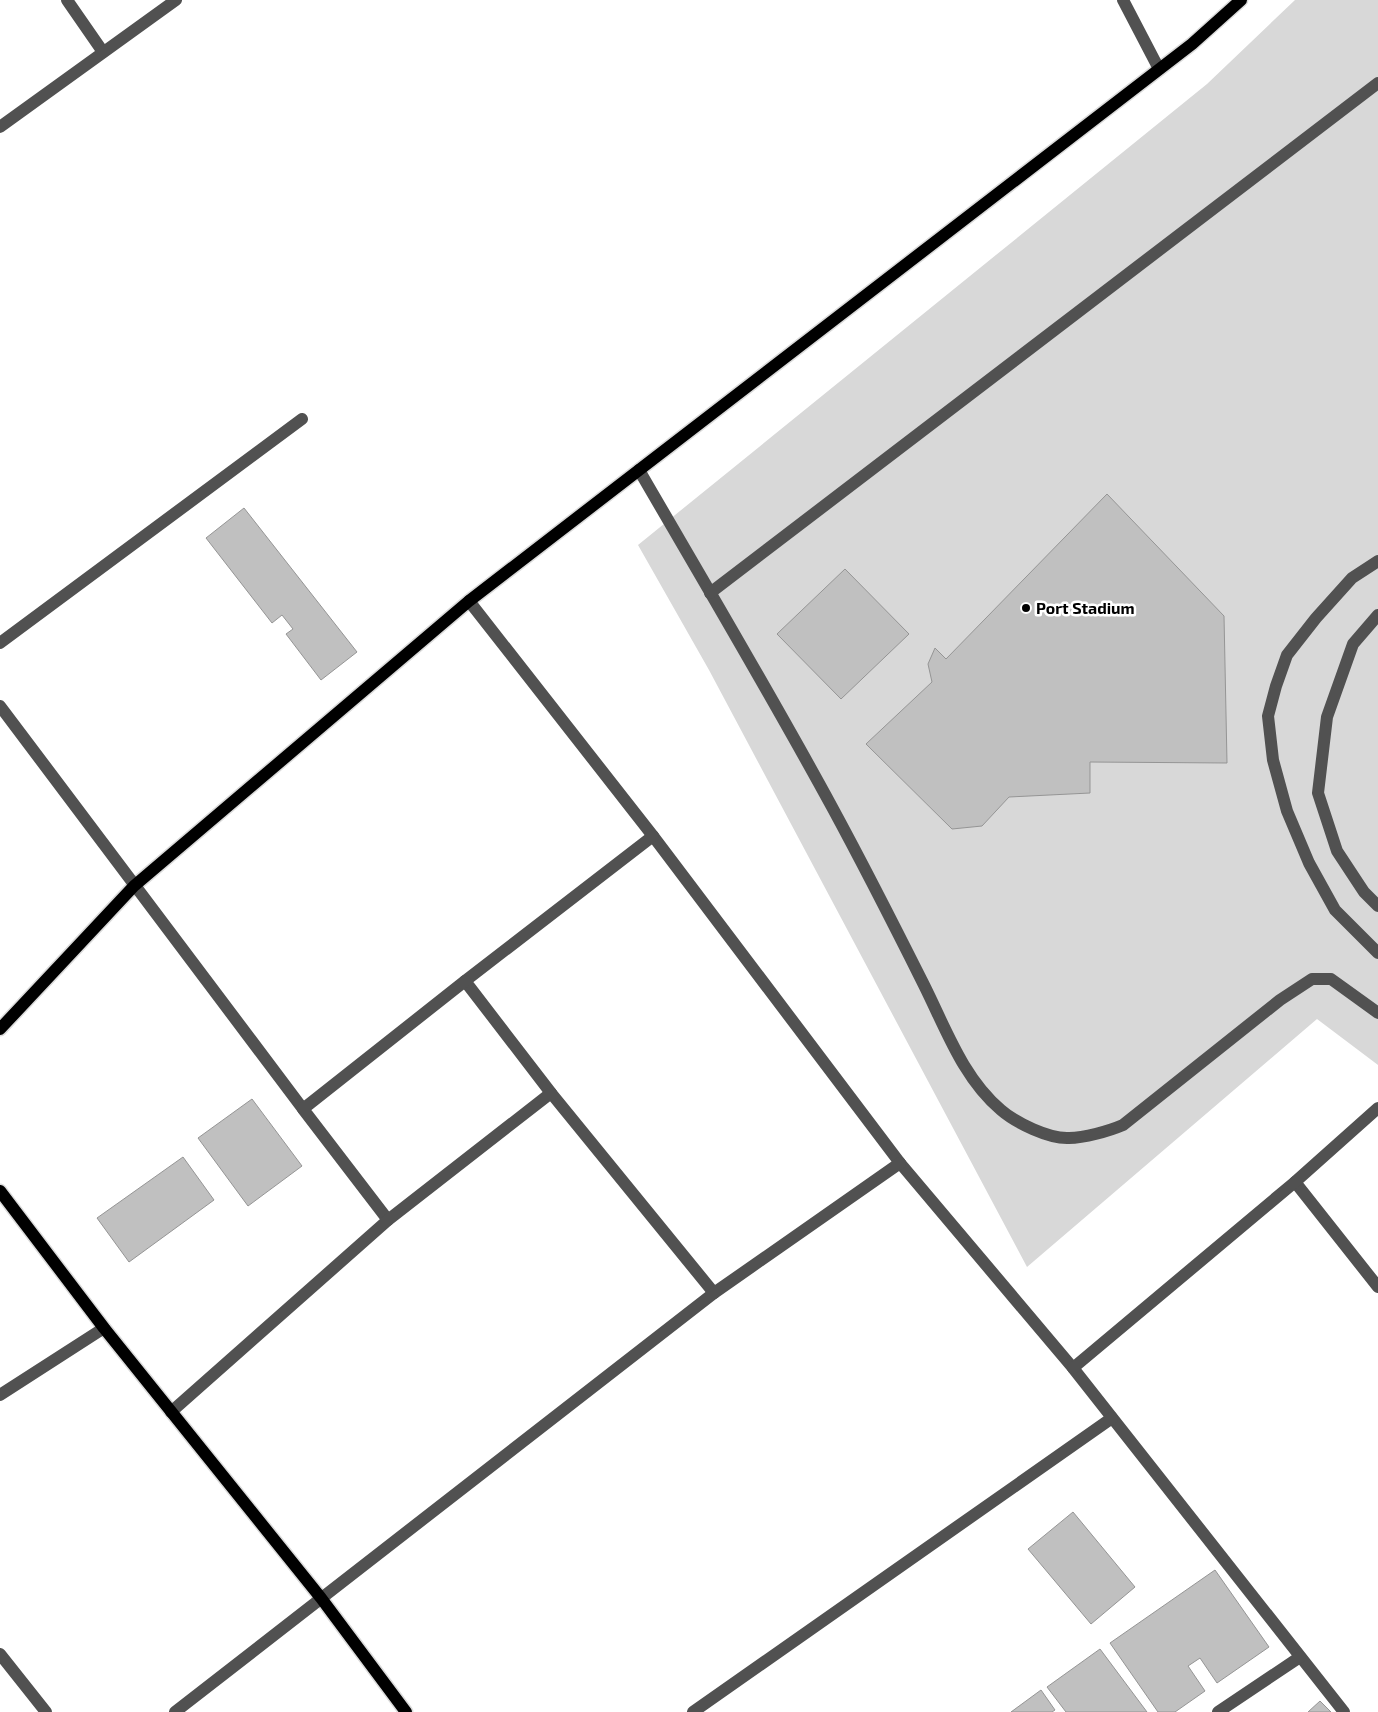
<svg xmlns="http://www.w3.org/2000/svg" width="1378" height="1712" font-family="'Exo 2',sans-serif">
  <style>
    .green { fill: #d8d8d8 }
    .building { fill: #c0c0c0; stroke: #959595 }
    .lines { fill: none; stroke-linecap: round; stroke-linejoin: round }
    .major-casing { stroke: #dbdbdb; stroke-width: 15 }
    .minor { stroke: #515151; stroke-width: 12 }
    .major { stroke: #000; stroke-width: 12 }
    .poi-dot { fill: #000; stroke: #fff; stroke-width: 2 }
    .labels { text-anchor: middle; stroke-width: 5; stroke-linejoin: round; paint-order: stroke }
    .poi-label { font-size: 16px; font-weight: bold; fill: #000; stroke: #fff; text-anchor: start }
  </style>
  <rect width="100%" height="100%" fill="#fff"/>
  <!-- green -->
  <polygon class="green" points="1295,0 1378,0 1378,1065 1317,1019 1027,1267 709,670 638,545 1207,84"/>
  <!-- building -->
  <g class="building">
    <polygon points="1107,494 1224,616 1227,763 1090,762 1090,793 1009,797 982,826 952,829 866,744 932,682 928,664 935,648 946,659"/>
    <polygon points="244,508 357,652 321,680 286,634 293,629 282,615 272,623 206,538"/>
    <polygon points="845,569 909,634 841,699 777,634"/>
    <polygon points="252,1099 302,1166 248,1206 198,1138"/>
    <polygon points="183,1157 214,1200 129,1262 97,1218"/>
    <polygon points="1073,1512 1135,1587 1091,1624 1028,1549"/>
    <polygon points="1215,1570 1269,1647 1217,1683 1200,1658 1188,1666 1205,1691 1175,1712 1158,1712 1110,1643"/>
    <polygon points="1100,1649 1147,1712 1066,1712 1047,1687"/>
    <polygon points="1041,1690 1055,1710 1052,1712 1011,1712"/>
    <polygon points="1320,1701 1331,1712 1308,1712"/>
  </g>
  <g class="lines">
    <defs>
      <g id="major">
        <polyline points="0,1029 134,886 469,601 1192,44 1241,0"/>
        <polyline points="0,1191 104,1328 321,1598 406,1712"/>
      </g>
    </defs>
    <!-- major casing -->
    <use href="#major" class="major-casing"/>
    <!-- minor -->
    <g class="minor">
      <polyline points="67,0 103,52"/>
      <polyline points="1123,0 1159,69"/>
      <polyline points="0,127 176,0"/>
      <path d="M 639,470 C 704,582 770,693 832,807 C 864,866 894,925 924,985 C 946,1029 963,1078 1001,1110 C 1016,1123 1049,1139 1069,1138 C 1084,1138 1109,1131 1123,1125 L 1280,1000 L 1312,979 L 1331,979 L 1378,1013"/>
      <polyline points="1378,561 1352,578 1316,618 1287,655 1276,686 1268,716 1273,760 1287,811 1309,863 1335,910 1378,953"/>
      <polyline points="710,593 1378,83"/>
      <polyline points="469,601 653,836 900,1163 1073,1368 1344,1712"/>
      <polyline points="1378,615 1353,644 1327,717 1318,793 1337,851 1364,892 1378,906"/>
      <polyline points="0,643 302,419"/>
      <polyline points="0,706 303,1109"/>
      <polyline points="551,1093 465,981 653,836"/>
      <polyline points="1295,1182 1378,1287"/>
      <polyline points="388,1220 303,1109 465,981"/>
      <polyline points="1073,1368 1295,1182 1378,1108"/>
      <polyline points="0,1395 104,1328"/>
      <polyline points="171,1412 388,1220 551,1093 714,1293"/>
      <polyline points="0,1654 46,1712"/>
      <polyline points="175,1712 714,1293 900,1163"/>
      <polyline points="693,1712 1112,1418"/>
      <polyline points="1218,1712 1300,1657"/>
    </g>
    <!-- major -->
    <use href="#major" class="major"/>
  </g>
  <!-- markers -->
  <circle class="poi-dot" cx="1026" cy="608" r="5"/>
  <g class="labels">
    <!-- poi labels -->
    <g class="poi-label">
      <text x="1036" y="614">Port Stadium</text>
    </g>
  </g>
</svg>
